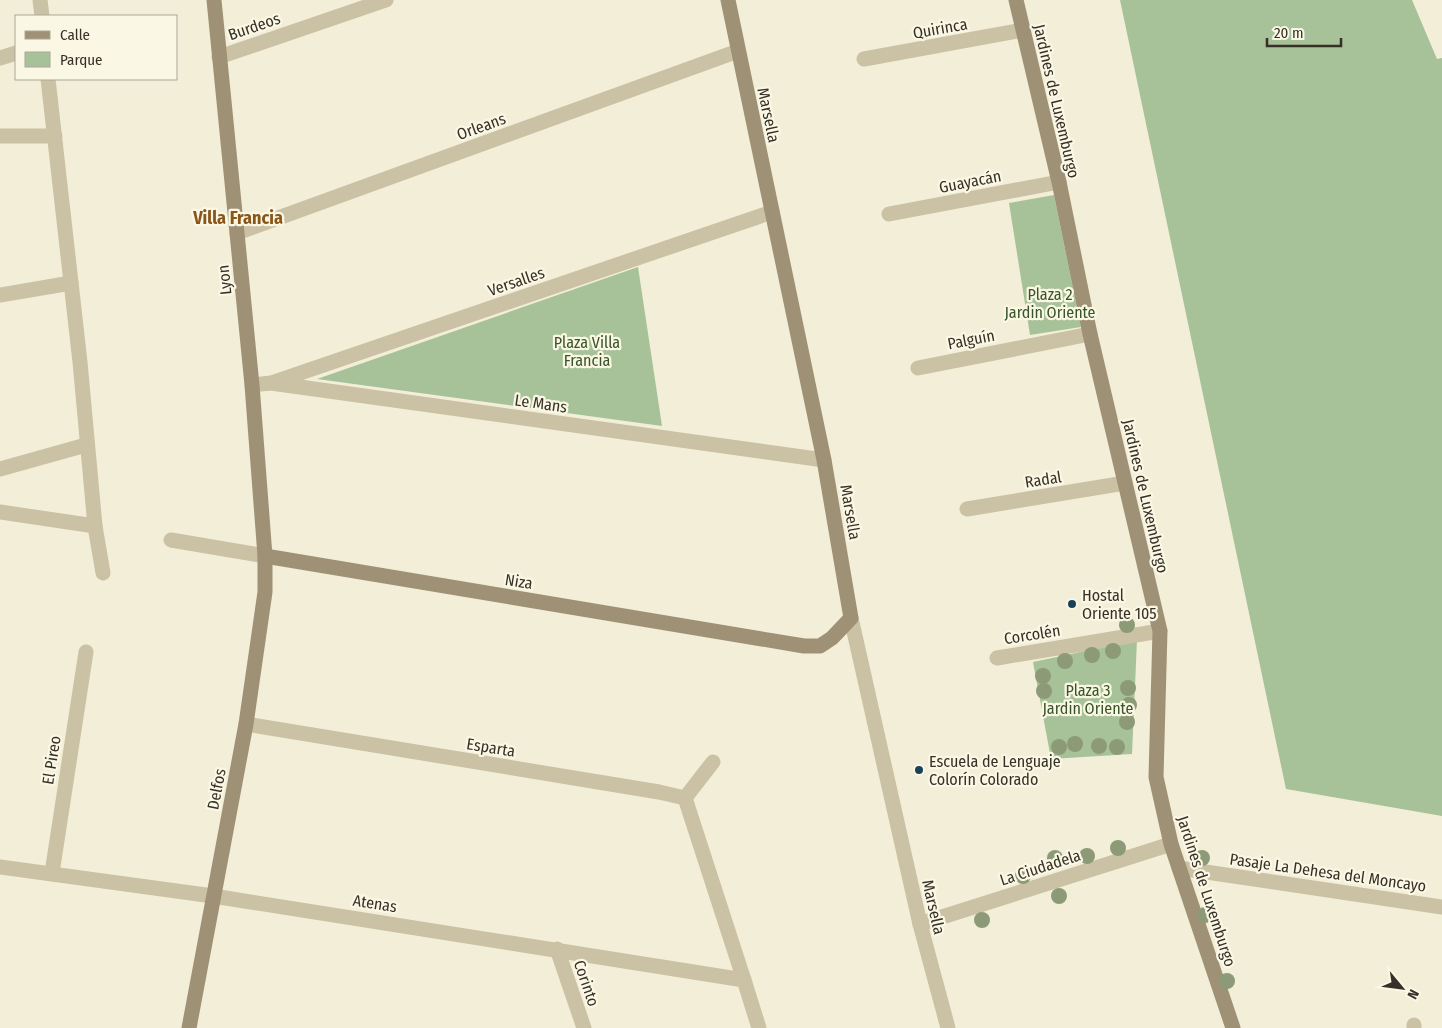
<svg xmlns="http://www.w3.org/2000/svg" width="1442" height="1028" font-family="'Fira Sans Condensed',sans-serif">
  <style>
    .green { fill: #a7c298 }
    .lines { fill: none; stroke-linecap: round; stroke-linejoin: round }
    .street { stroke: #cbc1a4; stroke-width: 15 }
    .secondary { stroke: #9f9175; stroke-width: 15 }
    .tree { fill: #8c9a77 }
    .poi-dot { fill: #194259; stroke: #faf7e5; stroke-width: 2 }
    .labels { text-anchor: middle; stroke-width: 4.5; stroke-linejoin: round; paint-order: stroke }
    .street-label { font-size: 16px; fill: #363026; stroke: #faf7e5 }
    .park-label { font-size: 16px; fill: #375528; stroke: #faf7e5 }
    .poi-label { font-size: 16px; fill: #363026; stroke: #faf7e5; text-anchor: start }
    .neighbourhood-label { font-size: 18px; font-weight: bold; fill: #89561a; stroke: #faf7e5 }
  </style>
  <rect width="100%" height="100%" fill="#f3eed8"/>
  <!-- green -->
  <g class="green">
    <polygon points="1120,0 1412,0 1437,59 1442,58 1442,816 1286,789"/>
    <polygon points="1054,195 1081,327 1030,335 1009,203"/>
    <polygon points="638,267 662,426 317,379"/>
    <polygon points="1137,640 1132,754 1051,759 1033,662"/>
  </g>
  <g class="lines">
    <!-- street -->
    <g class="street">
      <polyline points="40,0 42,16"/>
      <polyline points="219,57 386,0"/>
      <polyline points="0,58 16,53"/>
      <polyline points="864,59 1023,30"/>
      <polyline points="48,79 80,362 95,526 103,573"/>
      <polyline points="0,136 55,136"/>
      <polyline points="889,214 1059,182"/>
      <polyline points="237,233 738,51"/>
      <polyline points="0,295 71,283"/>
      <polyline points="918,368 1090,334"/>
      <polyline points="274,382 772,212"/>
      <polyline points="252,385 271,383 824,460"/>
      <polyline points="0,469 86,445"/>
      <polyline points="967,509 1125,483"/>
      <polyline points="0,512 95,526"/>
      <polyline points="171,540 265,556"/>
      <polyline points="851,618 920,924 948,1028"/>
      <polyline points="997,658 1160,631"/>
      <polyline points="246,724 659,792 685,798 713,762"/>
      <polyline points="685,798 744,980"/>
      <polyline points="0,867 213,896 744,980 759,1028"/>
      <polyline points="1179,868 1442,907"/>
      <polyline points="52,873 86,652"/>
      <polyline points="920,924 1171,844"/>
      <polyline points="557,949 584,1028"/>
      <polyline points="1414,1028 1414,1025"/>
    </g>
    <!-- secondary -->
    <g class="secondary">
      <polyline points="1016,0 1059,182 1090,334 1160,631 1156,777 1171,844 1233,1028"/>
      <polyline points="265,556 804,646 820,646 832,638 851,618 824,460 728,0"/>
      <polyline points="189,1028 246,724 265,592 265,556 252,385 214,0"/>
    </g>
  </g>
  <!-- trees -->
  <g class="tree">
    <circle cx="1127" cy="625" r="8"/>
    <circle cx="1113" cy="651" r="8"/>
    <circle cx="1092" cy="655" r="8"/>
    <circle cx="1065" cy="661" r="8"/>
    <circle cx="1043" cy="676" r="8"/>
    <circle cx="1128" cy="688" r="8"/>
    <circle cx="1044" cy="691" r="8"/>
    <circle cx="1129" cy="705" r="8"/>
    <circle cx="1127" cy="722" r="8"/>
    <circle cx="1075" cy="744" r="8"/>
    <circle cx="1099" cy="746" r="8"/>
    <circle cx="1059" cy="747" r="8"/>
    <circle cx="1117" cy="747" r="8"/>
    <circle cx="1118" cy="848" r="8"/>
    <circle cx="1087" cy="856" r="8"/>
    <circle cx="1055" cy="858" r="8"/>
    <circle cx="1202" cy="858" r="8"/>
    <circle cx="1023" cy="876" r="8"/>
    <circle cx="1059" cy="896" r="8"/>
    <circle cx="1205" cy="915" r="8"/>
    <circle cx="982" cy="920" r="8"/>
    <circle cx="1227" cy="981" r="8"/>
  </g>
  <!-- markers -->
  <g class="poi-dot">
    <circle cx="1072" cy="604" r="5"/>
    <circle cx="919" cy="770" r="5"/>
  </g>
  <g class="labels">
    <!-- street labels -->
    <g class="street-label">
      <text transform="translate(254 26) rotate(-19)" y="6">Burdeos</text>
      <text transform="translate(940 28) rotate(-10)" y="6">Quirinca</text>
      <text transform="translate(1057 101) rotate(77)" y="6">Jardines de Luxemburgo</text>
      <text transform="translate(769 115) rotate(78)" y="6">Marsella</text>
      <text transform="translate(481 126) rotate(-20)" y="6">Orleans</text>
      <text transform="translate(970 181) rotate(-11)" y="6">Guayacán</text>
      <text transform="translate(224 280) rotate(-96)" y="6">Lyon</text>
      <text transform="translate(516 281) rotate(-19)" y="6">Versalles</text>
      <text transform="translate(971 339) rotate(-11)" y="6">Palguín</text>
      <text transform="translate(541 403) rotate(8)" y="6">Le Mans</text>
      <text transform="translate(1043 479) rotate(-9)" y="6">Radal</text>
      <text transform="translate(1146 496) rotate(77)" y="6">Jardines de Luxemburgo</text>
      <text transform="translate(851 512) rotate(80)" y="6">Marsella</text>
      <text transform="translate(519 581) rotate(9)" y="6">Niza</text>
      <text transform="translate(1032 634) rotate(-9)" y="6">Corcolén</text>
      <text transform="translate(491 747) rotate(9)" y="6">Esparta</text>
      <text transform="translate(51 760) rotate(-81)" y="6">El Pireo</text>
      <text transform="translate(216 789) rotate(-79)" y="6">Delfos</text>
      <text transform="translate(1040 867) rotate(-18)" y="6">La Ciudadela</text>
      <text transform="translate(1328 872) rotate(8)" y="6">Pasaje La Dehesa del Moncayo</text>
      <text transform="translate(1207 891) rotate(72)" y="6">Jardines de Luxemburgo</text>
      <text transform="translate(375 903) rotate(9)" y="6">Atenas</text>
      <text transform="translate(934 907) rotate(77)" y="6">Marsella</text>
      <text transform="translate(587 983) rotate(71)" y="6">Corinto</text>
    </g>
    <!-- park labels -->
    <g class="park-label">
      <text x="1050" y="300">Plaza 2<tspan x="1050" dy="18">Jardin Oriente</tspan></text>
      <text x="587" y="348">Plaza Villa<tspan x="587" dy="18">Francia</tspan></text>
      <text x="1088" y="696">Plaza 3<tspan x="1088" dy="18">Jardin Oriente</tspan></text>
    </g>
    <!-- poi labels -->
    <g class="poi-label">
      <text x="1082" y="601">Hostal<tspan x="1082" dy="18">Oriente 105</tspan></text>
      <text x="929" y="767">Escuela de Lenguaje<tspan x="929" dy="18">Colorín Colorado</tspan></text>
    </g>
    <!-- neighbourhood labels -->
    <g class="neighbourhood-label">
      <text x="238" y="224">Villa Francia</text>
    </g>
  </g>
  <!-- legend -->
  <rect x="15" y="15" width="162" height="65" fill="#faf7e5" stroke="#aca799"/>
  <rect x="25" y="31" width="25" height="8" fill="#9f9175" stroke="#aca799"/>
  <text x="60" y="40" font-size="15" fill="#363026">Calle</text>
  <rect x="25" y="52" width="25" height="15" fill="#a7c298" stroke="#aca799"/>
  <text x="60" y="65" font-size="15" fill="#363026">Parque</text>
  <!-- north arrow -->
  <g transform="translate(1402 988) rotate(119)" stroke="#faf7e5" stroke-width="4" paint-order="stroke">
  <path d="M0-4L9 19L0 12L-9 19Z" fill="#363026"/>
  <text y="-8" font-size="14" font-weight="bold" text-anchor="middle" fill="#363026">N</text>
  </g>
  <!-- scale -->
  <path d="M1267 38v8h74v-8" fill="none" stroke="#363026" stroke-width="2.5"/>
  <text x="1274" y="38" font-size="15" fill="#363026" stroke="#faf7e5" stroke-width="4" paint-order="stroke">20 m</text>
</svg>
